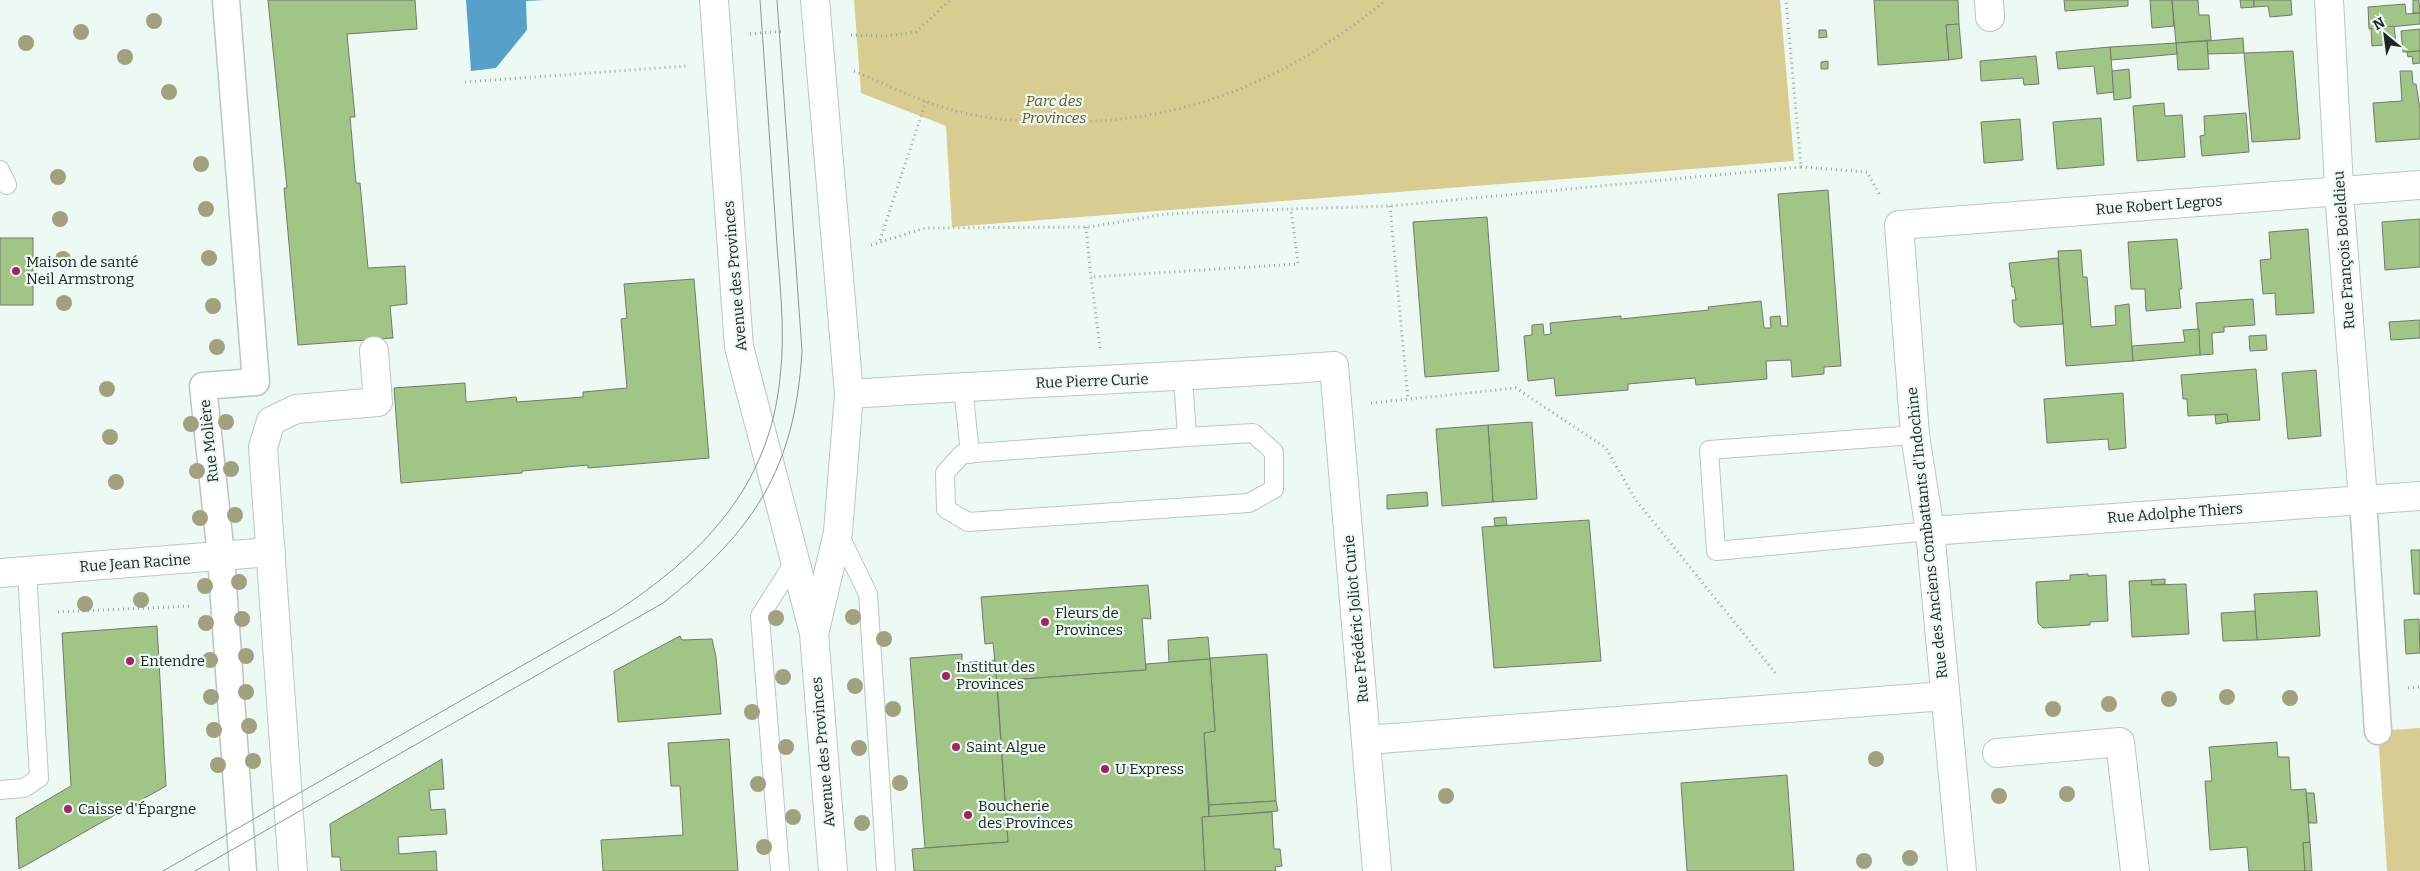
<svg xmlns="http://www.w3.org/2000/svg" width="2420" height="871" font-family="Bitter,serif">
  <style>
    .green { fill: #d9cc90 }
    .water { fill: #57a0c9 }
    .building { fill: #a1c585; stroke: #73796f }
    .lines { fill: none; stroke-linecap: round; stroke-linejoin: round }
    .service-casing { stroke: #bac6c0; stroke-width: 20 }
    .pedestrian-casing { stroke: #bac6c0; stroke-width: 29 }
    .minor-casing { stroke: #bac6c0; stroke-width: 30 }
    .tertiary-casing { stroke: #bac6c0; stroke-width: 30 }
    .path { stroke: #99a39e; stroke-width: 3; stroke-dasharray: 1 4; stroke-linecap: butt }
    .service { stroke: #fff; stroke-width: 18 }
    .pedestrian { stroke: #fff; stroke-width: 26 }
    .minor { stroke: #fff; stroke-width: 28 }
    .tertiary { stroke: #fff; stroke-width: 28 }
    .tram { stroke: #8c9591; stroke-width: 1 }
    .tree { fill: #a1a07f }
    .poi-dot { fill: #a71f66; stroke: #edfaf4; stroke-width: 2 }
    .labels { text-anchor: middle; stroke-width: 4.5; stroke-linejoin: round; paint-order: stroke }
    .park-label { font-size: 15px; font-style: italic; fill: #625720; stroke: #edfaf4 }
    .street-label { font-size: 15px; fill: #202523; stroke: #edfaf4 }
    .poi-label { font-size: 15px; fill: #202523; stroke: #edfaf4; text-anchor: start }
  </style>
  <rect width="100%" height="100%" fill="#edfaf4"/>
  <!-- green -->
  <g class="green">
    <polygon points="854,0 1780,0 1794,161 952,227 946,126 861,93"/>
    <polygon points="2420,728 2420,871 2387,871 2378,731"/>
  </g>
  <!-- water -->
  <polygon class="water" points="466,0 546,0 526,1 527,30 496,68 471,71"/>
  <!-- building -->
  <g class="building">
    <polygon points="268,0 415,0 417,29 347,34 355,117 350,117 356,183 360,183 368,268 405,266 407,304 390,306 393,338 298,345 284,188 287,188"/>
    <polygon points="1874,0 1958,0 1959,24 1946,25 1949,60 1878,65"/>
    <polygon points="2064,0 2128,0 2128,6 2065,11"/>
    <polygon points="2150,0 2172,0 2174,26 2152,28"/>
    <polygon points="2172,0 2198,0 2199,15 2209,15 2211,40 2176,43"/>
    <polygon points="2240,0 2254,0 2254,7 2241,8"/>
    <polygon points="2254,0 2291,0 2292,15 2270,17 2268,6 2254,7"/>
    <polygon points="2413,0 2419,0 2420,13 2413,13"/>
    <polygon points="2405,4 2406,14 2420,13 2420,24 2369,29 2368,7"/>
    <polygon points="1959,24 1962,58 1949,60 1946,25"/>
    <polygon points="2394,26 2396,44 2372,46 2371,28"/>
    <polygon points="2420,29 2420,51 2403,52 2401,31"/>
    <polygon points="1819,30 1826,30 1827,37 1819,38"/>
    <polygon points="2243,38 2244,53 2208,54 2207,41"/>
    <polygon points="2207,41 2209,69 2178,70 2176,43"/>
    <polygon points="2176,43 2177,54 2111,60 2110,47"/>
    <polygon points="2110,47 2114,92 2097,94 2094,66 2058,69 2056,52"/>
    <polygon points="2293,51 2300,139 2252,142 2244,53"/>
    <polygon points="2420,51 2420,63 2413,64 2412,56 2408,57 2407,52"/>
    <polygon points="2036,56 2039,84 2024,85 2023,78 1981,81 1980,61"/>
    <polygon points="1828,61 1828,69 1821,69 1821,62"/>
    <polygon points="2129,69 2131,98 2114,100 2112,71"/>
    <polygon points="2400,71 2412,71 2413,84 2416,84 2420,109 2420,139 2376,142 2373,103 2402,101"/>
    <polygon points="2164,103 2165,116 2182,115 2185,157 2137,161 2133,106"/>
    <polygon points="2246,113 2249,152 2202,156 2200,136 2205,135 2204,116"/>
    <polygon points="2101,118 2104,165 2057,169 2053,122"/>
    <polygon points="2020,119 2023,160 1984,163 1981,122"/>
    <polygon points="1828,190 1841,366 1824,367 1824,374 1792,377 1791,360 1766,361 1767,379 1696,385 1695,378 1628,384 1628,390 1556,396 1554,378 1528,381 1524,336 1532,335 1532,325 1543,324 1544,335 1551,334 1550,323 1621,316 1621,319 1709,310 1708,307 1761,301 1764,328 1771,328 1770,317 1780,316 1781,326 1788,326 1778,194"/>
    <polygon points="1487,217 1499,371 1425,377 1413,222"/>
    <polygon points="2420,219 2420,267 2385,270 2382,222"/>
    <polygon points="2308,229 2314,313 2276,315 2275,293 2263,294 2260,260 2271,259 2269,232"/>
    <rect x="0" y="238" width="33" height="67"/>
    <polygon points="2177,239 2182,289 2179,289 2181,308 2146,311 2145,289 2131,289 2128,242"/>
    <polygon points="2081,250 2083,277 2087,277 2091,327 2116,325 2115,306 2129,304 2133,361 2066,366 2058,251"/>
    <polygon points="2058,258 2063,324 2020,327 2014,322 2012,300 2016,300 2014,287 2012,287 2009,263"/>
    <polygon points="694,279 709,458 588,468 588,465 522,471 522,473 401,483 394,388 465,383 466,402 516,397 517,402 583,397 583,392 627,388 621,319 627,318 624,284"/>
    <polygon points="2253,299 2255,325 2224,327 2224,332 2212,333 2213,354 2200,355 2196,303"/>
    <polygon points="2420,320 2420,338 2391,340 2389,322"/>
    <polygon points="2199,329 2200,355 2133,361 2132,346 2185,342 2183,330"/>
    <polygon points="2266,335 2267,350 2250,351 2249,336"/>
    <polygon points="2256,369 2260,420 2228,422 2227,414 2188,416 2187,399 2183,399 2181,375"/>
    <polygon points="2316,370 2321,436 2288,439 2282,373"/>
    <polygon points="2123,393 2126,448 2109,450 2108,439 2047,443 2044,399"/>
    <polygon points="2227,414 2228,422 2216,424 2215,415"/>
    <polygon points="1532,422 1537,499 1493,502 1488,425"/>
    <polygon points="1488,425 1493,502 1442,506 1436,429"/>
    <polygon points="1427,492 1428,506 1387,509 1387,495"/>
    <polygon points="1506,517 1507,525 1495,526 1494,518"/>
    <polygon points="1589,520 1601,661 1494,668 1482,527"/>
    <polygon points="2411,550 2420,550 2420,594 2414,594"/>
    <polygon points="2088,574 2088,576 2106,575 2108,621 2090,622 2090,625 2043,628 2038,623 2036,582 2070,580 2070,575"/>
    <polygon points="2165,579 2165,584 2152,585 2151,580"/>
    <polygon points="2151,580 2152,585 2186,584 2189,634 2132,637 2129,581"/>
    <polygon points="1148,585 1151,619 1142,618 1146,670 997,681 993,643 985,644 981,597"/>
    <polygon points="2317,591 2320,636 2257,640 2254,594"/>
    <polygon points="2255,611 2257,640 2223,641 2221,613"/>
    <polygon points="2419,619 2420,653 2406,654 2404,620"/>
    <polygon points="157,626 166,786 19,869 16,818 71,786 62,633"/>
    <polygon points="680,636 682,640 712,639 716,657 721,714 618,722 614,671"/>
    <polygon points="1208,637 1210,659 1169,662 1168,640"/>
    <polygon points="962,654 962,663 995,660 1008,842 925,848 910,658"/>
    <polygon points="1267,654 1276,801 1209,805 1204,733 1215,731 1210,658"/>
    <polygon points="1210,659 1215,731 1204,733 1209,817 1202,817 1205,871 914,871 912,849 1008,842 997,681 1146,670 1146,664"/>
    <polygon points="729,739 738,871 603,871 601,840 683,835 680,786 671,786 668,743"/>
    <polygon points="2277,742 2278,757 2289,757 2291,790 2306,789 2310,842 2303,843 2305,871 2249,871 2247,847 2210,850 2205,781 2212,781 2209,747"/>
    <polygon points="442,759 444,789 429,790 431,810 445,809 447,834 398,837 399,854 436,851 437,871 341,871 340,857 332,857 330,824"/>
    <polygon points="1787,775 1794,871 1687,871 1681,783"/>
    <polygon points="2306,793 2314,793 2317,823 2309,823"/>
    <polygon points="1276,801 1278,811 1209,817 1209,805"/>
    <polygon points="1272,812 1274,849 1280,849 1282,866 1275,867 1276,871 1205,871 1202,817"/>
    <polygon points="2310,842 2312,871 2305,871 2303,843"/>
  </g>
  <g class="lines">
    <defs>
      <g id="service">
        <polyline points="0,170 7,185"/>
        <polyline points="1183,377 1187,437 962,454 945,473 946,509 968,522 1249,503 1274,489 1274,452 1253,433 1187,437"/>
        <polyline points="963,386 970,454"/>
        <polyline points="1915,435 1709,450 1716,551 1930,531"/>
        <polyline points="838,532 868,594 886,871"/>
        <polyline points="0,790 24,788 39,778 27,571"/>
        <polyline points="780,871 760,616 795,561"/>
      </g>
      <g id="pedestrian">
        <polyline points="226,0 256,382 203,386 221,556 243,871"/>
        <polyline points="2363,500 2378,731"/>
      </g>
      <g id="minor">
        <polyline points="1989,0 1990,17"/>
        <polyline points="2329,0 2340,205 2363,500"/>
        <path d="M 849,394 C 1011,383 1173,378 1334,366 L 1377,871"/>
        <polyline points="1930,531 2420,496"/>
        <polyline points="0,573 271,552"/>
        <polyline points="1366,740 1945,696"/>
        <polyline points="1997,753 2120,742 2135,871"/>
        <polyline points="293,871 263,447 271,421 296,409 378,402 374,351"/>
        <polyline points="1962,871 1930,531 1915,435 1899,225 2420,185"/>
      </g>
      <g id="tertiary">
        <polyline points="714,0 739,347 814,633 833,871"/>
        <polyline points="815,630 838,532 849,394 815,0"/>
      </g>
    </defs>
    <!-- service casing -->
    <use href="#service" class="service-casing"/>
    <!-- pedestrian casing -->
    <use href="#pedestrian" class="pedestrian-casing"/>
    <!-- minor casing -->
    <use href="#minor" class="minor-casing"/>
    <!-- tertiary casing -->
    <use href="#tertiary" class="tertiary-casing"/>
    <!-- path -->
    <g class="path">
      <polyline points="750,34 783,31"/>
      <polyline points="851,35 887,36 916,32 950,0"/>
      <path d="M 854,71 C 889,86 923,103 960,112 C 992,120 1028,122 1061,122 C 1188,123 1289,79 1386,0"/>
      <polyline points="465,82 686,66"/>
      <polyline points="1801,167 1867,172 1881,197"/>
      <polyline points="1390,206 1408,399"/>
      <polyline points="1086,227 1091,277"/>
      <polyline points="880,240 926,101"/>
      <polyline points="871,245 925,228 1090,227 1165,214 1291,209"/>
      <polyline points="1100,348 1091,277 1298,264 1291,209 1390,206 1801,167 1786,0"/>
      <polyline points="1371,403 1516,388 1606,448 1635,499 1777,675"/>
      <polyline points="58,612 192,606"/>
      <polyline points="2408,688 2420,687"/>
    </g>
    <!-- service -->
    <use href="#service" class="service"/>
    <!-- pedestrian -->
    <use href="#pedestrian" class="pedestrian"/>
    <!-- minor -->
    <use href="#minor" class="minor"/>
    <!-- tertiary -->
    <use href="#tertiary" class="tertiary"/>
    <!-- tram -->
    <g class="tram">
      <path d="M 163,871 L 614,613 C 702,555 769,488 780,378 C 786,329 779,279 776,231 C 771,154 765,77 760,0"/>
      <path d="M 195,871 L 663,603 C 754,531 795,469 802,351 L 777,0"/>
    </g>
  </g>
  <!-- trees -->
  <g class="tree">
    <circle cx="154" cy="21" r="8"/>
    <circle cx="81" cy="32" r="8"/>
    <circle cx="26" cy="43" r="8"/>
    <circle cx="125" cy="57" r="8"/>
    <circle cx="169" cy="92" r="8"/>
    <circle cx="201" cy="164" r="8"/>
    <circle cx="58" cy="177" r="8"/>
    <circle cx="206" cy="209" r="8"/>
    <circle cx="60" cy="219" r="8"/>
    <circle cx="209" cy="258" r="8"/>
    <circle cx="63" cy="259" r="8"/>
    <circle cx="64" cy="303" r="8"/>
    <circle cx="213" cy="306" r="8"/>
    <circle cx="217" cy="347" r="8"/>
    <circle cx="107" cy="389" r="8"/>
    <circle cx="226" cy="422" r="8"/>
    <circle cx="191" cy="424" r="8"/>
    <circle cx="110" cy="437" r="8"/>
    <circle cx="231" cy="469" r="8"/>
    <circle cx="197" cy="471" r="8"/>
    <circle cx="116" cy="482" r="8"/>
    <circle cx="235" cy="515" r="8"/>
    <circle cx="200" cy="518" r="8"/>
    <circle cx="239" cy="582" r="8"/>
    <circle cx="205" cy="586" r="8"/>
    <circle cx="141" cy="600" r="8"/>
    <circle cx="85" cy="604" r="8"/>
    <circle cx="853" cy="617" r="8"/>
    <circle cx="776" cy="618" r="8"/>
    <circle cx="242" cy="619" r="8"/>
    <circle cx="206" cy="623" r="8"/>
    <circle cx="884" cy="639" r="8"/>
    <circle cx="246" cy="656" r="8"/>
    <circle cx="210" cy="660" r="8"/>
    <circle cx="783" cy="677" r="8"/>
    <circle cx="855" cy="686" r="8"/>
    <circle cx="246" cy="692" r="8"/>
    <circle cx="211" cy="697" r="8"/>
    <circle cx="2227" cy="697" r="8"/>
    <circle cx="2290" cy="698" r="8"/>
    <circle cx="2169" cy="699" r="8"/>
    <circle cx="2109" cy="704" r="8"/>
    <circle cx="893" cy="709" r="8"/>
    <circle cx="2053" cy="709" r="8"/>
    <circle cx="752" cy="712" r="8"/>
    <circle cx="249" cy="726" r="8"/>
    <circle cx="214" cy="730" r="8"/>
    <circle cx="786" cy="747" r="8"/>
    <circle cx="859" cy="748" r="8"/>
    <circle cx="1876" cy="759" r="8"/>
    <circle cx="253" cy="761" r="8"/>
    <circle cx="218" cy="765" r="8"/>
    <circle cx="900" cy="783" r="8"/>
    <circle cx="758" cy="784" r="8"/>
    <circle cx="2067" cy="794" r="8"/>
    <circle cx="1446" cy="796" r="8"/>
    <circle cx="1999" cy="796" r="8"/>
    <circle cx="793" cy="817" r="8"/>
    <circle cx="862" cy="823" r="8"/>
    <circle cx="764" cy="847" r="8"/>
    <circle cx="1910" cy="858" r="8"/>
    <circle cx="1864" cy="861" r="8"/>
  </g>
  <!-- markers -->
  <g class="poi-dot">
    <circle cx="16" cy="271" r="5"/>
    <circle cx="1045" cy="622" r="5"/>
    <circle cx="130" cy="661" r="5"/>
    <circle cx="946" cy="676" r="5"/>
    <circle cx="956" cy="747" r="5"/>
    <circle cx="1105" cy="769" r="5"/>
    <circle cx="68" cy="809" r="5"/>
    <circle cx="968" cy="815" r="5"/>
  </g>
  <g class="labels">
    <!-- park labels -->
    <g class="park-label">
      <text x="1054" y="106">Parc des<tspan x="1054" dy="17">Provinces</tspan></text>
    </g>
    <!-- street labels -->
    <g class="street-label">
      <text transform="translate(2159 205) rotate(-4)" y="5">Rue Robert Legros</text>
      <text transform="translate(2344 250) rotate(-94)" y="5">Rue François Boieldieu</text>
      <text transform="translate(735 276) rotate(-95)" y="5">Avenue des Provinces</text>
      <text transform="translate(1092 381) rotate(-2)" y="5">Rue Pierre Curie</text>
      <text transform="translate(209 441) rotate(-96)" y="5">Rue Molière</text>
      <text transform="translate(2175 513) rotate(-4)" y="5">Rue Adolphe Thiers</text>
      <text transform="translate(1927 533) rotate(-96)" y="5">Rue des Anciens Combattants d'Indochine</text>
      <text transform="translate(135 563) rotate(-4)" y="5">Rue Jean Racine</text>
      <text transform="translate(1356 619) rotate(-95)" y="5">Rue Frédéric Joliot Curie</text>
      <text transform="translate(823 752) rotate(-95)" y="5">Avenue des Provinces</text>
    </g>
    <!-- poi labels -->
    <g class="poi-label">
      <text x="26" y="267">Maison de santé<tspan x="26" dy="17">Neil Armstrong</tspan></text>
      <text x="1055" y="618">Fleurs de<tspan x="1055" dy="17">Provinces</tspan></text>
      <text x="140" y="666">Entendre</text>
      <text x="956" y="672">Institut des<tspan x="956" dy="17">Provinces</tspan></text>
      <text x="966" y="752">Saint Algue</text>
      <text x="1115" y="774">U Express</text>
      <text x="978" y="811">Boucherie<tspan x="978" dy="17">des Provinces</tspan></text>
      <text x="78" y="814">Caisse d'Épargne</text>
    </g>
  </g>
  <!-- north arrow -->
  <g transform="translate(2385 35) rotate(331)" stroke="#edfaf4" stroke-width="4" paint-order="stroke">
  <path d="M0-4L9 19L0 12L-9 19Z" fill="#202523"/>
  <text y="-8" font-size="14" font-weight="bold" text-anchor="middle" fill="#202523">N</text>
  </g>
</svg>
